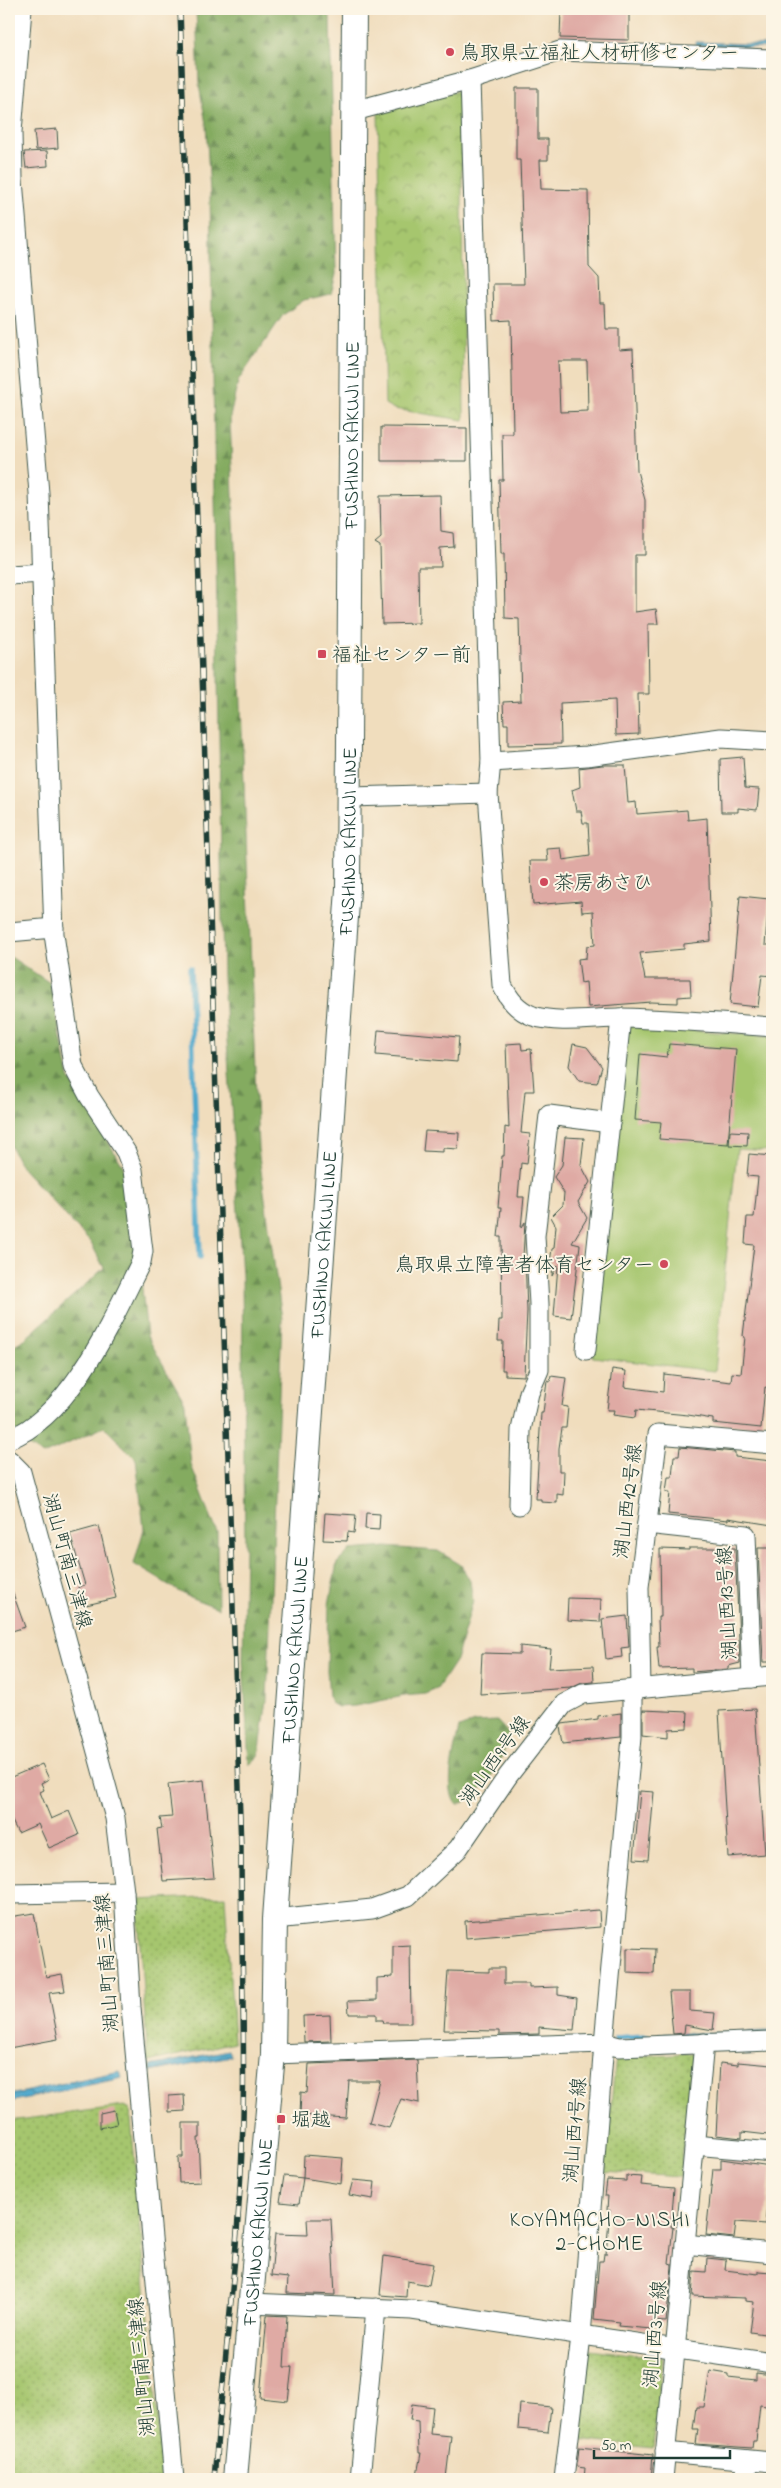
<svg xmlns="http://www.w3.org/2000/svg" width="781" height="2488" font-family="'Indie Flower','Klee One',sans-serif">
  <style>
    .grass { fill: url(#grass-dots); stroke: #628251 }
    .forest { fill: url(#forest-firs); stroke: #52744a }
    .park { fill: url(#park-crowns); stroke: #628251 }
    .pitch { fill: #a6c66e; stroke: #628251 }
    .water { fill: url(#water-waves); stroke: #377280 }
    .lines { fill: none; stroke-linecap: round; stroke-linejoin: round }
    .stream { stroke: #4fa8cc; stroke-width: 5.5 }
    .building { fill: #dfaaa4; fill-rule: evenodd }
    .minor-casing { stroke: #3e5549; stroke-width: 21 }
    .major-casing { stroke: #3e5549; stroke-width: 26 }
    .minor { stroke: #fff; stroke-width: 19 }
    .major { stroke: #fff; stroke-width: 24 }
    .rail-casing { stroke: #1f3d34; stroke-width: 5.5 }
    .rail { stroke: #fcf5e5; stroke-width: 4; stroke-dasharray: 11; stroke-linecap: butt }
    .poi-dot { fill: #d1495b; stroke: #fcf5e5; stroke-width: 2 }
    .labels { text-anchor: middle; stroke-width: 4; stroke-linejoin: round; paint-order: stroke }
    .poi-label { font-size: 20px; fill: #1f3d34; stroke: #fcf5e5; text-anchor: start }
    .street-label { font-size: 20px; fill: #1f3d34; stroke: #fcf5e5 }
    .neighbourhood-label { font-size: 21px; letter-spacing: 1px; fill: #1f3d34; stroke: #fcf5e5 }
  </style>
  <defs>
    <pattern id="grass-dots" width="8" height="8" patternUnits="userSpaceOnUse" patternTransform="scale(1.25)"><rect width="8" height="8" fill="#a6c66e"/><path d="M2 2h.1M6 6h.1" fill="none" stroke="#87a25b" stroke-width="1.8" stroke-linecap="round"/></pattern>
    <pattern id="forest-firs" width="22" height="20" patternUnits="userSpaceOnUse" patternTransform="scale(1.25)"><rect width="22" height="20" fill="#84ab61"/><path d="M5 1l3.5 6h-7zM16 11l3.5 6h-7z" fill="#6b8c51"/></pattern>
    <pattern id="park-crowns" width="20" height="18" patternUnits="userSpaceOnUse" patternTransform="scale(1.25)"><rect width="20" height="18" fill="#a6c66e"/><path d="M2 6a3 3 0 1 1 6 0M12 15a3 3 0 1 1 6 0" fill="none" stroke="#87a25b"/></pattern>
    <pattern id="water-waves" width="16" height="10" patternUnits="userSpaceOnUse" patternTransform="scale(1.25)"><rect width="16" height="10" fill="#4fa8cc"/><path d="M0 5q4-4 8 0t8 0" fill="none" stroke="#418aa6"/></pattern>
  </defs>
  <rect width="100%" height="100%" fill="#fcf5e5"/>
  <filter id="ink" filterUnits="userSpaceOnUse"><feTurbulence type="fractalNoise" baseFrequency=".02" numOctaves="2"/><feDisplacementMap in="SourceGraphic" scale="10" xChannelSelector="R" yChannelSelector="G"/><feConvolveMatrix kernelMatrix="1 2 1 2 8 2 1 2 1" color-interpolation-filters="sRGB"/></filter>
  <filter id="wash" filterUnits="userSpaceOnUse"><feTurbulence type="fractalNoise" baseFrequency=".0096" numOctaves="4" result="noise"/><feDisplacementMap in="SourceGraphic" scale="20" xChannelSelector="R" yChannelSelector="G"/><feGaussianBlur stdDeviation="1.12" result="paint"/><feColorMatrix in="noise" values="0 0 0 0 0 0 0 0 0 0 0 0 0 0 0 0 0 1.4 0 .05"/><feComposite in="paint" operator="in"/></filter>
  <g filter="url(#wash)">
    <rect width="100%" height="100%" fill="#f0ddbd"/>
    <!-- grass -->
    <g class="grass">
      <polygon points="225,1896 234,2042 148,2062 137,1900"/>
      <polygon points="693,2053 680,2177 604,2172 616,2057"/>
      <polygon points="125,2106 130,2109 163,2479 9,2479 9,2121"/>
      <polygon points="589,2349 663,2358 653,2448 579,2440"/>
    </g>
    <!-- forest -->
    <g class="forest">
      <polygon points="196,9 329,9 330,17 336,274 331,294 304,300 283,315 238,381 230,417 258,1149 282,1319 267,1700 259,1756 249,1765 243,1661 245,1547 242,1276 223,978 210,193 206,124 199,84"/>
      <polygon points="9,956 50,983 69,1078 123,1166 138,1250 147,1336 185,1403 191,1465 217,1532 218,1608 187,1596 134,1564 144,1529 136,1459 104,1427 43,1455 9,1434 9,1348 25,1339 104,1268 91,1243 21,1167 9,1143"/>
      <polygon points="386,1547 438,1551 461,1565 470,1581 473,1601 456,1660 437,1689 425,1694 404,1696 355,1706 338,1707 331,1703 329,1696 327,1671 329,1604 337,1563 350,1550"/>
      <path d="M 497,1721 L 508,1733 C 506,1760 483,1796 457,1805 C 443,1790 455,1748 459,1728 L 475,1722 Z"/>
    </g>
    <!-- park -->
    <polygon class="park" points="461,90 464,420 394,409 385,404 378,113"/>
    <!-- pitch -->
    <polygon class="pitch" points="628,1026 772,1036 772,1151 737,1149 715,1371 593,1357"/>
    <!-- water -->
    <g class="water">
      <polygon points="696,42 772,45 772,48 695,45"/>
      <polygon points="772,2031 772,2033 659,2037 659,2034"/>
      <polygon points="229,2050 231,2056 151,2072 150,2066"/>
      <polygon points="120,2071 122,2078 9,2102 9,2095"/>
    </g>
    <g class="lines">
      <!-- stream -->
      <g class="stream">
        <polyline points="190,968 200,1257"/>
        <polyline points="616,2038 647,2036"/>
      </g>
    </g>
    <g id="blocks">
      <!-- building -->
      <g class="building">
        <polygon points="561,9 629,9 629,40 560,38"/>
        <path d="M 516,88 L 538,88 L 538,139 L 548,139 L 548,160 L 540,160 L 541,189 L 588,190 L 589,267 L 599,278 L 600,303 L 605,303 L 606,329 L 619,329 L 619,350 L 633,349 L 637,471 L 645,500 L 645,555 L 635,555 L 635,612 L 656,609 L 658,624 L 648,624 L 649,694 L 638,694 L 639,734 L 616,735 L 615,700 L 560,703 L 561,744 L 508,745 L 508,724 L 504,724 L 503,702 L 521,701 L 519,619 L 505,618 L 504,554 L 501,554 L 499,480 L 503,480 L 502,434 L 513,434 L 511,320 L 494,321 L 493,284 L 524,284 L 520,160 L 516,160 ZM 558,361 L 587,361 L 588,411 L 560,412 Z"/>
        <polygon points="57,129 58,148 36,150 34,131"/>
        <polygon points="47,151 48,166 26,168 24,152"/>
        <polygon points="381,427 467,428 467,461 381,461"/>
        <polygon points="440,495 441,531 453,533 454,547 440,548 441,567 418,567 419,623 382,624 380,546 375,543 381,538 380,496"/>
        <polygon points="743,757 745,788 759,789 757,810 738,808 738,812 721,812 720,759"/>
        <polygon points="602,765 625,765 628,803 636,802 637,814 687,810 688,820 707,818 711,941 684,944 684,949 640,953 645,979 690,979 691,996 678,997 678,1003 651,1002 588,1007 586,982 581,983 578,959 586,958 587,946 595,945 593,911 582,912 581,901 533,905 530,861 548,861 547,849 561,848 563,860 590,856 588,823 583,823 581,811 576,811 572,790 580,787 579,768"/>
        <polygon points="740,896 769,899 765,945 772,945 772,976 762,975 758,1007 730,1004"/>
        <polygon points="378,1030 459,1037 457,1062 376,1055"/>
        <polygon points="521,1043 522,1050 531,1049 534,1091 525,1091 521,1133 530,1134 527,1164 521,1163 518,1197 524,1197 521,1228 525,1222 523,1257 525,1257 527,1311 524,1376 505,1375 505,1370 502,1370 503,1341 498,1341 499,1320 502,1320 501,1237 498,1237 501,1208 498,1208 502,1156 504,1156 505,1127 509,1128 506,1044"/>
        <polygon points="573,1044 587,1047 602,1067 597,1083 579,1081 569,1066"/>
        <polygon points="669,1044 736,1049 728,1144 659,1139 661,1122 635,1120 640,1054 667,1057"/>
        <polygon points="425,1131 459,1133 458,1149 443,1148 443,1152 423,1151"/>
        <polygon points="730,1131 748,1132 747,1146 729,1145"/>
        <polygon points="565,1137 584,1138 581,1165 590,1182 578,1202 587,1218 572,1243 580,1245 571,1318 554,1316 558,1265 552,1276 553,1263 550,1262 552,1249 554,1248 556,1226 551,1217 563,1205 564,1193 554,1177 562,1165"/>
        <polygon points="749,1154 772,1156 772,1282 769,1316 772,1316 770,1335 772,1335 772,1360 769,1388 765,1387 761,1428 713,1423 713,1419 688,1415 636,1410 635,1418 613,1415 614,1410 607,1410 612,1369 626,1371 624,1387 663,1392 664,1374 731,1382 732,1373 741,1374 745,1337 743,1336 754,1245 745,1244 747,1217 754,1217 758,1177 747,1176"/>
        <polygon points="551,1376 566,1378 562,1406 568,1407 566,1428 562,1428 559,1448 559,1471 564,1471 563,1495 557,1494 557,1503 541,1502 541,1499 536,1499 541,1413 543,1413 547,1381 550,1382"/>
        <polygon points="680,1447 735,1452 735,1457 772,1461 772,1525 728,1518 728,1520 668,1514 670,1492 666,1492 668,1477 672,1477 674,1456 679,1456"/>
        <polygon points="325,1513 356,1515 354,1533 348,1532 347,1541 323,1540"/>
        <polygon points="366,1513 380,1514 379,1530 365,1529"/>
        <polygon points="99,1526 116,1598 82,1606 78,1587 85,1585 70,1534"/>
        <polygon points="689,1548 735,1548 740,1663 728,1666 728,1669 692,1672 692,1668 659,1669 657,1647 659,1647 658,1617 661,1617 660,1549 689,1550"/>
        <polygon points="758,1548 772,1548 772,1662 763,1662"/>
        <polygon points="9,1588 11,1588 25,1627 9,1632"/>
        <polygon points="568,1598 601,1599 600,1622 567,1620"/>
        <polygon points="627,1616 629,1647 621,1648 622,1657 606,1659 602,1619"/>
        <polygon points="520,1646 551,1649 549,1668 593,1666 594,1682 582,1683 571,1688 480,1694 482,1653 520,1654"/>
        <polygon points="755,1709 765,1854 728,1857 719,1711"/>
        <polygon points="643,1710 688,1712 687,1728 668,1729 668,1737 643,1734"/>
        <polygon points="621,1713 621,1737 563,1743 560,1727 562,1724 598,1719 598,1716"/>
        <polygon points="42,1764 49,1779 41,1783 44,1790 40,1792 51,1819 69,1811 79,1835 49,1848 38,1824 18,1833 9,1815 9,1778"/>
        <polygon points="204,1780 214,1878 163,1881 157,1829 162,1828 160,1818 172,1817 168,1784"/>
        <polygon points="640,1791 654,1792 648,1860 634,1859"/>
        <polygon points="599,1910 600,1927 466,1938 465,1921"/>
        <polygon points="34,1913 46,1977 62,1974 65,1991 49,1993 58,2039 9,2048 9,1917"/>
        <polygon points="410,1945 411,2023 384,2023 383,2020 377,2020 377,2014 349,2014 348,2001 377,2000 377,1978 393,1977 393,1946"/>
        <polygon points="627,1948 655,1949 654,1974 627,1973"/>
        <polygon points="489,1968 504,1968 504,1984 529,1984 529,1988 558,1987 558,1995 577,1998 574,2030 539,2027 539,2034 499,2035 499,2031 444,2030 448,1971 489,1972"/>
        <polygon points="669,1992 690,1992 690,2011 715,2013 713,2030 685,2025 684,2033 673,2034"/>
        <polygon points="330,2015 331,2041 304,2042 303,2016"/>
        <polygon points="417,2060 419,2103 401,2099 389,2128 369,2123 380,2081 349,2081 346,2118 300,2115 301,2092 307,2093 309,2064"/>
        <polygon points="738,2062 772,2065 770,2101 772,2101 772,2128 769,2128 768,2135 742,2132 742,2138 716,2135 720,2063 738,2065"/>
        <polygon points="184,2095 185,2111 169,2112 169,2096"/>
        <polygon points="114,2110 117,2124 100,2128 100,2113"/>
        <polygon points="183,2123 200,2123 200,2138 198,2138 200,2182 179,2183 178,2157 183,2157"/>
        <polygon points="304,2155 343,2158 341,2184 303,2178"/>
        <polygon points="721,2159 771,2166 765,2224 736,2222 734,2238 706,2235 713,2169 721,2169"/>
        <polygon points="284,2176 303,2178 299,2204 280,2202"/>
        <polygon points="626,2176 642,2177 641,2185 674,2188 671,2227 673,2227 669,2263 672,2264 672,2268 666,2322 652,2321 651,2329 619,2326 620,2322 594,2319 599,2261 603,2261 604,2254 606,2254 610,2210 607,2210 608,2196 605,2196 607,2180 626,2181"/>
        <polygon points="353,2180 375,2182 373,2199 349,2195"/>
        <polygon points="307,2219 331,2219 335,2295 287,2293 288,2278 271,2276 275,2234 308,2235"/>
        <polygon points="384,2256 433,2264 429,2285 407,2281 406,2297 380,2295"/>
        <polygon points="707,2258 726,2260 725,2270 758,2274 758,2271 772,2272 772,2335 750,2332 754,2302 745,2301 745,2298 692,2296 694,2271 706,2272"/>
        <polygon points="267,2315 287,2316 284,2367 292,2367 288,2401 260,2398"/>
        <polygon points="710,2371 728,2374 728,2377 756,2380 756,2373 772,2375 772,2407 760,2405 756,2441 753,2441 752,2448 696,2444 698,2429 693,2429 696,2407 704,2407"/>
        <polygon points="412,2404 433,2407 430,2434 451,2436 446,2478 417,2475 421,2453 419,2453 418,2421 410,2420"/>
        <polygon points="520,2404 551,2407 548,2432 518,2429"/>
        <polygon points="579,2447 653,2455 651,2479 584,2479 585,2468 577,2467"/>
      </g>
    </g>
  </g>
  <g filter="url(#ink)">
    <use href="#blocks" fill-opacity="0" stroke="#3e5549" stroke-width="1"/>
    <g class="lines">
      <defs>
        <g id="minor">
          <path d="M 470,80 L 491,762 L 488,793 L 502,985 C 509,999 517,1010 533,1016 C 557,1024 595,1018 620,1018 C 671,1019 722,1023 772,1027"/>
          <polyline points="354,111 470,80 560,51 772,59"/>
          <polyline points="9,575 43,573"/>
          <polyline points="491,762 587,756 721,738 772,741"/>
          <polyline points="351,797 488,793"/>
          <polyline points="9,932 54,928"/>
          <polyline points="586,1350 621,1018"/>
          <path d="M 9,1439 C 71,1416 113,1318 141,1262 L 143,1251 L 133,1170 L 126,1152 L 89,1096 L 73,1066 L 54,934 L 39,493 L 13,180 L 12,132 L 22,9"/>
          <polyline points="9,1460 21,1472 115,1818 124,1892 131,2007 174,2479"/>
          <polyline points="519,1505 521,1430 529,1393 539,1370 539,1304 535,1236 549,1115 610,1123"/>
          <polyline points="647,1524 746,1535 752,1678"/>
          <polyline points="641,1689 639,1587 658,1434 772,1444"/>
          <polyline points="9,1894 124,1892"/>
          <polyline points="275,1919 372,1909 408,1896 458,1849 508,1776 564,1704 583,1694 772,1676"/>
          <polyline points="273,2054 604,2043 632,1737 632,1690"/>
          <polyline points="694,2145 772,2152"/>
          <polyline points="685,2244 772,2253"/>
          <polyline points="251,2303 412,2310 772,2363"/>
          <polyline points="665,2452 772,2462"/>
          <polyline points="360,2479 376,2308"/>
          <polyline points="564,2479 581,2336 604,2043 619,2047 772,2041"/>
          <polyline points="663,2479 704,2043"/>
          <polyline points="746,2479 747,2460"/>
        </g>
        <g id="major">
          <path id="s1" d="M 235,2479 L 273,2054 L 275,1919 L 348,889 L 354,9"/>
        </g>
      </defs>
      <!-- minor casing -->
      <use href="#minor" class="minor-casing"/>
      <!-- major casing -->
      <use href="#major" class="major-casing"/>
      <!-- minor -->
      <use href="#minor" class="minor"/>
      <!-- major -->
      <use href="#major" class="major"/>
      <defs>
        <path id="rail" d="M 180,9 L 241,1848 C 241,1939 245,2029 243,2120 C 240,2240 224,2360 214,2479"/>
      </defs>
      <!-- rail casing -->
      <use href="#rail" class="rail-casing"/>
      <!-- rail -->
      <use href="#rail" class="rail"/>
    </g>
  </g>
  <!-- markers -->
  <g class="poi-dot">
    <circle cx="450" cy="52" r="5"/>
    <rect x="317" y="649" width="10" height="10" rx="2.5"/>
    <circle cx="544" cy="882" r="5"/>
    <circle cx="664" cy="1264" r="5"/>
    <rect x="276" y="2114" width="10" height="10" rx="2.5"/>
  </g>
  <g class="labels">
    <!-- poi labels -->
    <g class="poi-label">
      <text x="460" y="59">鳥取県立福祉人材研修センター</text>
      <text x="332" y="661">福祉センター前</text>
      <text x="554" y="889">茶房あさひ</text>
      <text x="654" y="1271" text-anchor="end">鳥取県立障害者体育センター</text>
      <text x="291" y="2126">堀越</text>
    </g>
    <!-- street labels -->
    <g class="street-label">
      <text dy="7" stroke="none"><textPath href="#s1" startOffset="2048">FUSHINO KAKUJI LINE</textPath></text>
      <text dy="7" stroke="none"><textPath href="#s1" startOffset="1642">FUSHINO KAKUJI LINE</textPath></text>
      <text dy="7" stroke="none"><textPath href="#s1" startOffset="1238">FUSHINO KAKUJI LINE</textPath></text>
      <text transform="translate(627 1501) rotate(-83)" y="7">湖山西12号線</text>
      <text transform="translate(68 1561) rotate(75)" y="7">湖山町南三津線</text>
      <text transform="translate(726 1603) rotate(-93)" y="7">湖山西13号線</text>
      <text dy="7" stroke="none"><textPath href="#s1" startOffset="832">FUSHINO KAKUJI LINE</textPath></text>
      <text transform="translate(494 1760) rotate(-54)" y="7">湖山西9号線</text>
      <text transform="translate(106 1963) rotate(-94)" y="7">湖山町南三津線</text>
      <text transform="translate(574 2130) rotate(-85)" y="7">湖山西1号線</text>
      <text dy="7" stroke="none"><textPath href="#s1" startOffset="248">FUSHINO KAKUJI LINE</textPath></text>
      <text transform="translate(654 2334) rotate(-85)" y="7">湖山西3号線</text>
      <text transform="translate(141 2367) rotate(-95)" y="7">湖山町南三津線</text>
    </g>
    <!-- neighbourhood labels -->
    <g class="neighbourhood-label">
      <text x="600" y="2226">KOYAMACHO-NISHI<tspan x="600" dy="24">2-CHOME</tspan></text>
    </g>
  </g>
  <!-- margin -->
  <rect width="781" height="2488" fill="none" stroke="#fcf5e5" stroke-width="30"/>
  <!-- scale -->
  <path d="M594 2450v8h136v-8" fill="none" stroke="#1f3d34" stroke-width="2.5"/>
  <text x="601" y="2450" font-size="15" fill="#1f3d34" stroke="#fcf5e5" stroke-width="4" paint-order="stroke">50 m</text>
</svg>
